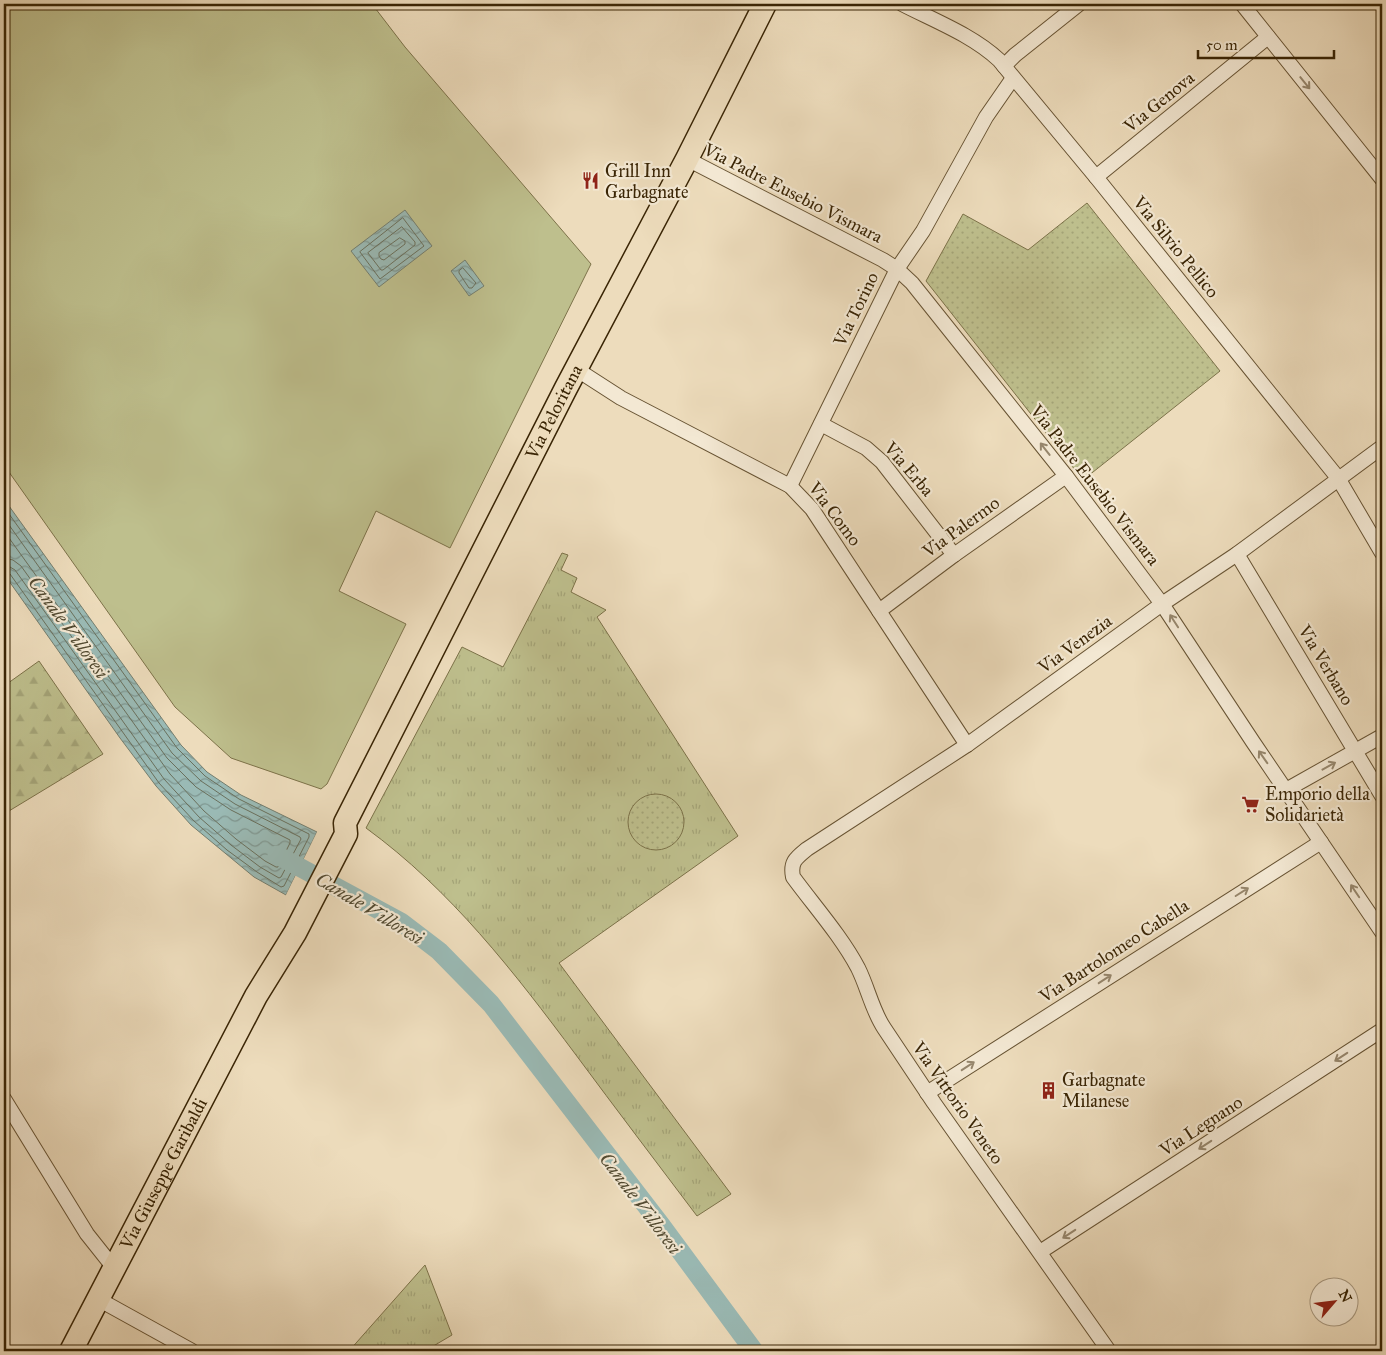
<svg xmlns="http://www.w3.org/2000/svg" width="1386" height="1355" font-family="'IM FELL Great Primer',serif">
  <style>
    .grass { fill: url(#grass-tufts); stroke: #7c7249 }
    .forest { fill: url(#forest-firs); stroke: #7c7249 }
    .park { fill: url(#park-dots); stroke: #7c7249 }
    .pitch { fill: #bebf8d; stroke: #7c7249 }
    .water { fill: url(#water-waves); stroke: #747e6f }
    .pier { fill: #eddcbc }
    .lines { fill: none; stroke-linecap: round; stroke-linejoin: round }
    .shore { stroke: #6a705d; stroke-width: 1 }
    .canal { stroke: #9abab5; stroke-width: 19 }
    .street-casing { stroke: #675333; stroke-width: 16 }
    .primary-casing { stroke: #3a2505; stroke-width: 25 }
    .street { stroke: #f3e8d3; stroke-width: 14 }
    .primary { stroke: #eddcbc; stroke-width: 22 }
    .oneway { stroke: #96866c }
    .labels { text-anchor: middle; stroke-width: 4.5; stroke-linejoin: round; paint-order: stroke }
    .street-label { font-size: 18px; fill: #3a2505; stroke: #f3e8d3 }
    .poi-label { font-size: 18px; fill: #3a2505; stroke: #f3e8d3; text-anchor: start }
    .water-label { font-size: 19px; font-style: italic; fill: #524a31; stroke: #f3e8d3 }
  </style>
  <defs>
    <pattern id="grass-tufts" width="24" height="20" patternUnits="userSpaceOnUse" patternTransform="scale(1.25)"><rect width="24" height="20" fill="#bebf8d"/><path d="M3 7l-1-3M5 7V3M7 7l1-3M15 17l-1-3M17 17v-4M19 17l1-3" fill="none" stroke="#a4a478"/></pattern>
    <pattern id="forest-firs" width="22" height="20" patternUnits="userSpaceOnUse" patternTransform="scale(1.25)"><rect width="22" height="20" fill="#bebf8d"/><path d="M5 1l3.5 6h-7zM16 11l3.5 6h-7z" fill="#a4a478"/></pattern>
    <pattern id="park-dots" width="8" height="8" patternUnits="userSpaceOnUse" patternTransform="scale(1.25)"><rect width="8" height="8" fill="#bebf8d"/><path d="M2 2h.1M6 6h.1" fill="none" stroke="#a4a478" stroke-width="1.8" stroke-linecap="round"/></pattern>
    <pattern id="water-waves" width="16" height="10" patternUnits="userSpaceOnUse" patternTransform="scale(1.25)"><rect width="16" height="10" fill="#9abab5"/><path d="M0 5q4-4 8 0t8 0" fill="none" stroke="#7f9791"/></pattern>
  </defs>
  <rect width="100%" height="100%" fill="#eddcbc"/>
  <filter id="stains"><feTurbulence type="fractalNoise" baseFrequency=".004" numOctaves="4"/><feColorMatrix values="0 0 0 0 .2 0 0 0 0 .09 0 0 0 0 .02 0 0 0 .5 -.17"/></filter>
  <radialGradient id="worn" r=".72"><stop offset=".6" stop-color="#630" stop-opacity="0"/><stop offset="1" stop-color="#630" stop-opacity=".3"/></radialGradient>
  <!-- grass -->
  <g class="grass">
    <path d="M 562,553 L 568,555 L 561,570 L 577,578 L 571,592 L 606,610 L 597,617 L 738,836 L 559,963 L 731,1194 L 697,1216 C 657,1163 616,1109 576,1055 C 514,972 451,890 366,828 L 462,647 L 503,667 Z"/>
    <polygon points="425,1265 452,1335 425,1351 349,1351"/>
  </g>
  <!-- forest -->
  <polygon class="forest" points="39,661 103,754 4,814 4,686"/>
  <!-- park -->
  <g class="park">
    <polygon points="1087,203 1220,371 1083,480 926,281 963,214 1028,250"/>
    <circle cx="656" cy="822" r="28"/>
  </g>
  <!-- pitch -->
  <polygon class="pitch" points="4,4 372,4 405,47 591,264 450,548 376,511 339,591 406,624 327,784 321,789 231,758 175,707 4,465"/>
  <!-- water -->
  <g class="water">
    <polygon points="405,210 432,246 379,287 351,251"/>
    <polygon points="465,260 484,286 469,296 451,271"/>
    <polygon points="4,499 181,745 207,772 241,795 317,832 286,895 254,877 191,825 156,786 120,738 4,574"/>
  </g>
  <!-- pier -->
  <polygon class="pier" points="318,830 319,833 288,896 285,897"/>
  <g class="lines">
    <!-- shore -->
    <g class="shore">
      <polygon points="403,218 424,246 380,279 360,252"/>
      <polygon points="402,227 415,242 415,245 383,270 381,270 368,253"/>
      <polygon points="400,238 405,241 405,244 384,260 381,259 379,256 379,253"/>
      <polygon points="463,268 476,283 472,288 469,288 459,273 459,271"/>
      <polyline points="4,507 177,748 205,776 239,799 309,834 309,837 284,886 281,887 257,872 227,850 194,821 159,783 10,574 4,572"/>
      <polyline points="4,518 172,753 201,781 235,804 300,837 301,839 281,877 279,878 260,867 231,845 199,817 164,779 15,570 10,567 4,566"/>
      <polyline points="4,531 167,758 196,787 231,810 290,840 290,843 278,867 276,867 265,861 236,839 204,811 170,774 21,566 13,560 4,558"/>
    </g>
    <!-- canal -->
    <polyline class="canal" points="277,855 401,922 439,951 491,1004 661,1225 754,1351"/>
    <defs>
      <g id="street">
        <path d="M 902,4 C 935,21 972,35 999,60 L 1096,177 L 1338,478 L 1382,553"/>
        <polyline points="1242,4 1382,179"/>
        <polyline points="1004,66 1015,55 1079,4"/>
        <polyline points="687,159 883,260 897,269 912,283 1066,476 1162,604 1253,742 1382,932"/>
        <polyline points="1096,177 1268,37"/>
        <polyline points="576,369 621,398 790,486 812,509 967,745"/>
        <polyline points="821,424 866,448 882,462 954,555"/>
        <polyline points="790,486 897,269 923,231 986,117 1013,78"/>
        <polyline points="1237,554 1382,796"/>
        <polyline points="879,611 954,555 1066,476"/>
        <polyline points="1286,790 1382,736"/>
        <polyline points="927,1093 1321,842"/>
        <polyline points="4,1099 87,1234 114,1268"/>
        <polyline points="1040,1252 1382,1030"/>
        <polyline points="98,1299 192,1351"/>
        <path d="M 1109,1351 L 934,1103 L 884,1028 C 872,1010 868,988 858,968 C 841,936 815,907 793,877 C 790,862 796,858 807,849 L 967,745 L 1162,604 L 1237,554 L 1382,447"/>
      </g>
      <g id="primary">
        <path id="s1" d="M 71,1351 L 256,996 L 295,933 L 346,834 L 345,823 L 566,388 L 687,159 L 765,4"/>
      </g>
    </defs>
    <!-- street casing -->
    <use href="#street" class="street-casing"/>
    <!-- primary casing -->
    <use href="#primary" class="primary-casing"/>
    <!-- street -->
    <use href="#street" class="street"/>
    <!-- primary -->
    <use href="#primary" class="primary"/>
  </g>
  <!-- one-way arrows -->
  <defs><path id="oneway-shaft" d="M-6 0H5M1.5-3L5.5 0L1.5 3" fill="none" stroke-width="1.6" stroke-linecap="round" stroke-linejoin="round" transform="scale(1.25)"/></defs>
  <g class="oneway">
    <use href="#oneway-shaft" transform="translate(1305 83) rotate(51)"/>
    <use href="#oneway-shaft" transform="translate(1045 449) rotate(-128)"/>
    <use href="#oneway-shaft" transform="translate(1174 621) rotate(-123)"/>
    <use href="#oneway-shaft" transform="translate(1263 757) rotate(-125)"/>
    <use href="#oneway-shaft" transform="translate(1329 766) rotate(-29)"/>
    <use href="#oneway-shaft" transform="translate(1355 891) rotate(-124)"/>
    <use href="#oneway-shaft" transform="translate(1242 892) rotate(-32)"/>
    <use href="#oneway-shaft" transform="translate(1105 979) rotate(-33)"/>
    <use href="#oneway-shaft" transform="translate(1341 1057) rotate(147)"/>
    <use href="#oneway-shaft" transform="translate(968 1066) rotate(-33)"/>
    <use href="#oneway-shaft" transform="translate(1205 1145) rotate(147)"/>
    <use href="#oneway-shaft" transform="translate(1069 1234) rotate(147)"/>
  </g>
  <!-- icons -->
  <defs>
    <symbol id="restaurant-bare" viewBox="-9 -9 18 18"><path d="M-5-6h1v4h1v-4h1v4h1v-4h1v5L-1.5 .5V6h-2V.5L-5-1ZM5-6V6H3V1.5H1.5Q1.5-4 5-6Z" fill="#8f2418" stroke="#f3e8d3" stroke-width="2.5" paint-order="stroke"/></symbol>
    <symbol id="supermarket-bare" viewBox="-9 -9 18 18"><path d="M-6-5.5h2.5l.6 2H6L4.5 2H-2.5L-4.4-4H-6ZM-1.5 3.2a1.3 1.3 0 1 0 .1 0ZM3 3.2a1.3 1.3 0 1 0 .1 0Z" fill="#8f2418" stroke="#f3e8d3" stroke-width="2.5" paint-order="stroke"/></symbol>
    <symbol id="building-bare" viewBox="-9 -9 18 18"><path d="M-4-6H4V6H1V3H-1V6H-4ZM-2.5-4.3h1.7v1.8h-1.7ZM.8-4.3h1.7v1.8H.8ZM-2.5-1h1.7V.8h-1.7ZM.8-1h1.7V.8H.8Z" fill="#8f2418" stroke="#f3e8d3" stroke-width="2.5" paint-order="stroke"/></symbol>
  </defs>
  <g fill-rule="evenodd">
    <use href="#restaurant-bare" x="578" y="168" width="25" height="25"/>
    <use href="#supermarket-bare" x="1238" y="792" width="25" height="25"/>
    <use href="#building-bare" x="1036" y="1078" width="25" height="25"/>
  </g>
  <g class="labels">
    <!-- street labels -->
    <g class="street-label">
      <text transform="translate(1159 102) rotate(-39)" y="6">Via Genova</text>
      <text transform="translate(793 193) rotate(27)" y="6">Via Padre Eusebio Vismara</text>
      <text transform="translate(1176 247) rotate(51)" y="6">Via Silvio Pellico</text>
      <text transform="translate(856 309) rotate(-64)" y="6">Via Torino</text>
      <text dy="6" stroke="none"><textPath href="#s1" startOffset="1058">Via Peloritana</textPath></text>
      <text transform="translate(909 469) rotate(49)" y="6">Via Erba</text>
      <text transform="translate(1095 485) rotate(52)" y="6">Via Padre Eusebio Vismara</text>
      <text transform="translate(835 514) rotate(53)" y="6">Via Como</text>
      <text transform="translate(961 527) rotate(-36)" y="6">Via Palermo</text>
      <text transform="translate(1075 644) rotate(-36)" y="6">Via Venezia</text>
      <text transform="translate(1326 665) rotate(59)" y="6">Via Verbano</text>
      <text transform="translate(1114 951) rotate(-33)" y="6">Via Bartolomeo Cabella</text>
      <text transform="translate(958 1103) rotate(55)" y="6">Via Vittorio Veneto</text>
      <text transform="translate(1201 1126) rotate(-33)" y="6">Via Legnano</text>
      <text dy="6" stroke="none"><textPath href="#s1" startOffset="200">Via Giuseppe Garibaldi</textPath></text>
    </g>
    <!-- poi labels -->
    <g class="poi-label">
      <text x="605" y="177">Grill Inn<tspan x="605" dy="21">Garbagnate</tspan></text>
      <text x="1265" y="800">Emporio della<tspan x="1265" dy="21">Solidarietà</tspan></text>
      <text x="1062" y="1086">Garbagnate<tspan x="1062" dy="21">Milanese</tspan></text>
    </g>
    <!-- water labels -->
    <g class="water-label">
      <text transform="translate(69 627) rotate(54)" y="7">Canale Villoresi</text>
      <text transform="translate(370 908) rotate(31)" y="7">Canale Villoresi</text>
      <text transform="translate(641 1203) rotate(53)" y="7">Canale Villoresi</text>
    </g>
  </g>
  <!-- margin -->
  <rect width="1386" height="1355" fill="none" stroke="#eddcbc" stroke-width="20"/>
  <rect x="5" y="5" width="1376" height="1345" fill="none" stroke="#3a2505" stroke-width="2.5"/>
  <rect x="10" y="10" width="1366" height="1335" fill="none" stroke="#3a2505"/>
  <!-- north arrow -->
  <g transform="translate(1334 1302) rotate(62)"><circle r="24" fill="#f3e8d3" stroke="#a99a81"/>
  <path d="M0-4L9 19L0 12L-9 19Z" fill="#8f2418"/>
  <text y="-8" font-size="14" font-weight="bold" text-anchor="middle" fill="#3a2505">N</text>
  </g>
  <!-- scale -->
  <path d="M1198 50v8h136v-8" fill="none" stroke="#3a2505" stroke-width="2.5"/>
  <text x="1206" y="50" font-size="15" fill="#3a2505" stroke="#f3e8d3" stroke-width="4" paint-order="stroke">50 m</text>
  <rect width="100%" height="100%" filter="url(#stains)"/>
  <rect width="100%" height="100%" fill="url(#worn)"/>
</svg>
